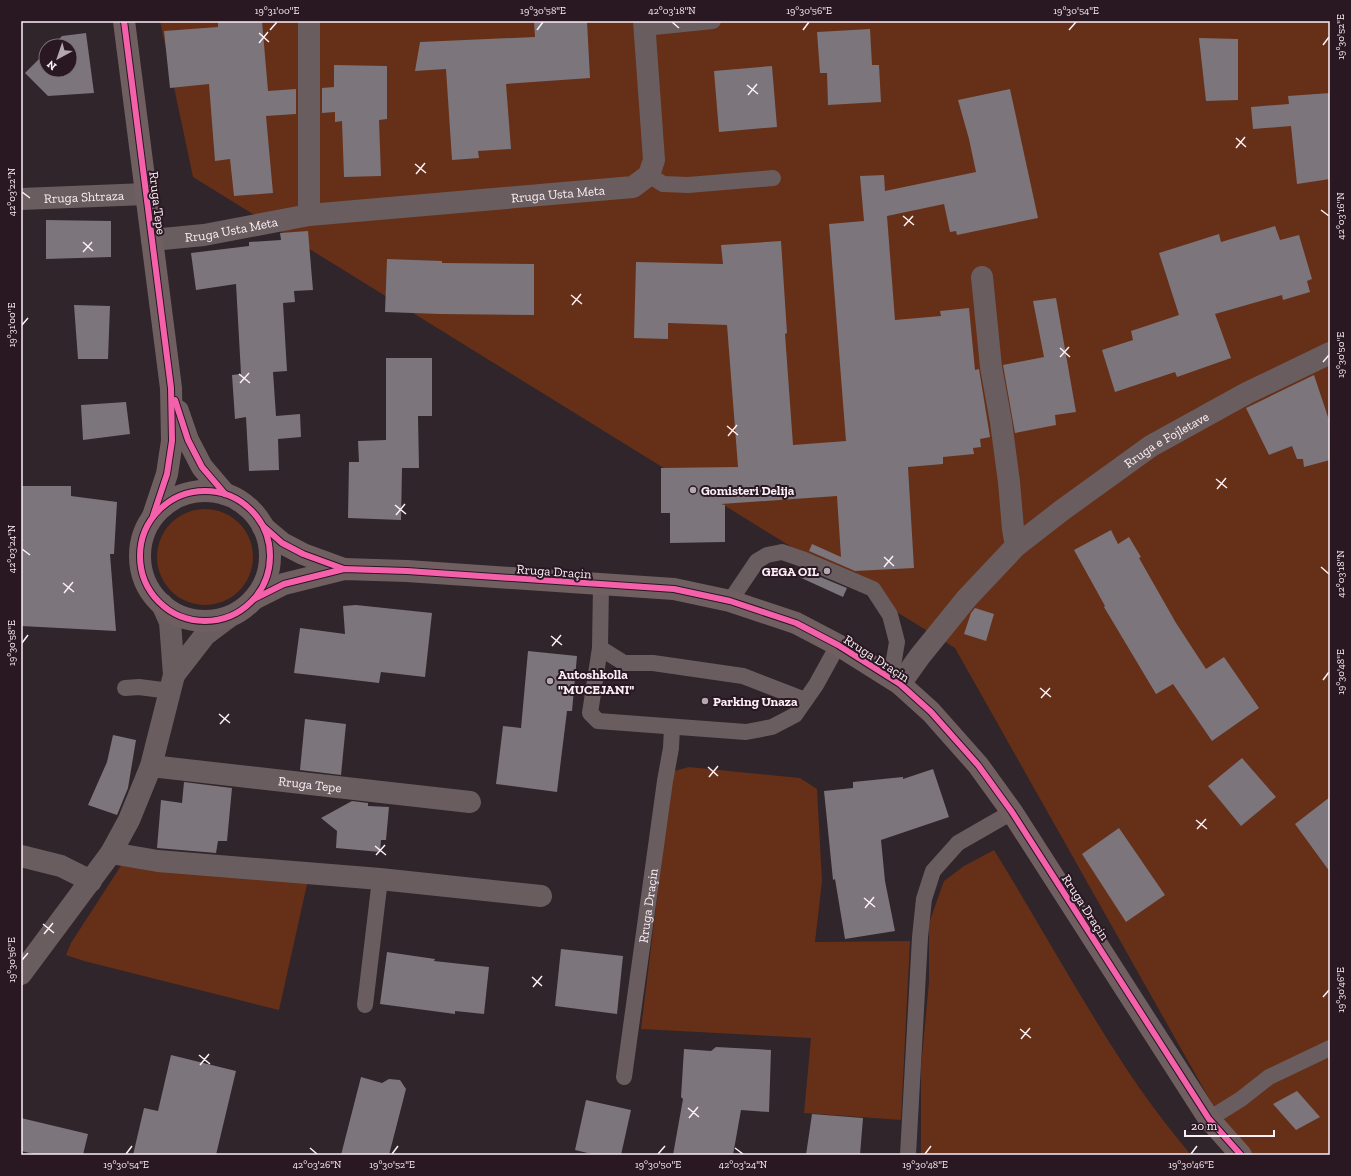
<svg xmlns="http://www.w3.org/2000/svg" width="1351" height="1176" font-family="'Zilla Slab',serif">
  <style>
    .green { fill: #662f18 }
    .building { fill: #7c757b }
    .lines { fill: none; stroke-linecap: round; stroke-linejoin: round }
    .lane { stroke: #6a5d5f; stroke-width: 16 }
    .street { stroke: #6a5d5f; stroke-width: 22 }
    .secondary { stroke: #6f5f61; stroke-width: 22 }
    .cycleway-casing { stroke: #291722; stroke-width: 8 }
    .cycleway { stroke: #f560ab; stroke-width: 6 }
    .ticks { fill: none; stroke: #fceff6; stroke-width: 1.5 }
    .poi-dot { fill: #b4a8af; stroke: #291722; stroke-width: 1.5 }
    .labels { text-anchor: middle; stroke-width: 4; stroke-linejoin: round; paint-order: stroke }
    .street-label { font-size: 13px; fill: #fceff6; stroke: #291722 }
    .poi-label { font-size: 13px; font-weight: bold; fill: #fceff6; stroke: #291722; text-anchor: start }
    .neatline { fill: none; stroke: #fceff6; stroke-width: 1.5 }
    .ticks-label { font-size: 10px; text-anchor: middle; fill: #fceff6 }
  </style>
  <rect width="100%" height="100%" fill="#2f252a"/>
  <!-- green -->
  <g class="green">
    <polygon points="160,21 1330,21 1330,1155 1241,1155 955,648 193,177"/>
    <circle cx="205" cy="557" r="48"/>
    <polygon points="689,767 800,778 817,789 822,881 815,942 910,941 901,1120 804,1113 811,1038 641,1029 672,775 674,771"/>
    <path d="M 994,850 C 1038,921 1078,995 1124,1065 C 1144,1096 1167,1126 1191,1155 L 921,1155 L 921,1066 L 929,982 L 929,923 L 944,881 L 964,866 Z"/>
    <polygon points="124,861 308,880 279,1010 84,961 66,955 71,943"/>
  </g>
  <!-- building -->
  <g class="building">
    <polygon points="218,21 262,21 268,91 296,89 296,114 266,116 273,193 234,196 230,159 215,161 209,84 170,88 164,31 218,27"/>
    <polygon points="534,21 587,21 590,78 506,84 511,149 478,151 479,158 452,160 446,69 415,71 420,42 535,37"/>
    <polygon points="870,29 872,65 879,65 881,102 828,105 827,73 820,73 817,32"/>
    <polygon points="86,33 94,93 48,96 25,73 46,52 46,70 70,70 70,46 52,46 62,36"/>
    <polygon points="1199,38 1238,39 1238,100 1206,101"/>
    <polygon points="334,65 387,66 387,119 379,120 381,176 344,177 342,121 335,122 335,112 322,113 322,88 334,87"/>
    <polygon points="772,66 777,127 719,132 714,71"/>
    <polygon points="1010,89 1038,218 957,235 956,231 950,232 944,204 887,216 895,320 941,316 940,311 969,308 975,370 979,369 990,437 980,439 981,447 973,448 974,454 943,457 943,464 908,467 914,568 855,571 809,551 812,544 841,557 837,496 721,504 725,505 725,542 670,543 670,513 661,513 661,468 738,467 727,325 668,323 668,339 634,338 636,262 723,264 721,245 781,241 787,333 785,334 793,445 846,441 829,224 864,221 860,176 884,175 885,191 976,172 969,139 958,100"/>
    <polygon points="1330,93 1330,179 1297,184 1291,126 1253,129 1251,107 1289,104 1288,96"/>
    <polygon points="46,220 111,221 111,257 46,259"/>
    <polygon points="1275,226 1280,240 1299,235 1312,279 1307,281 1310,292 1283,300 1282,295 1215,314 1231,358 1177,377 1175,372 1115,392 1102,350 1133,340 1131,331 1179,315 1159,253 1219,234 1221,242"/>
    <polygon points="308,231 313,290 294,291 295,302 283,303 287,371 273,372 276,416 300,414 301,437 278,439 279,470 249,471 246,417 235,419 232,375 241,374 236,284 196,290 191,253 249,246 249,242 281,240 280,233"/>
    <polygon points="387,259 442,261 442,263 534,264 534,315 440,314 385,312"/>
    <polygon points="1056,298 1076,412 1055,415 1056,425 1015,433 1003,365 1044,357 1033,301"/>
    <polygon points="74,305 110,306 108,359 78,359"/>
    <polygon points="386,358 432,358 432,416 418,416 419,468 402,468 401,520 348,518 349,462 359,462 358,441 386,440"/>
    <polygon points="1314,375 1330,423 1330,460 1304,467 1303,459 1297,459 1292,446 1269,455 1246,408"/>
    <polygon points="126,402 130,434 83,440 81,405"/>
    <polygon points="21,486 71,486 71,496 117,502 114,554 110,554 116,631 21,626"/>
    <polygon points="1111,530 1118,544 1129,537 1141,557 1139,558 1176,623 1206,669 1224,657 1259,708 1212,741 1173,684 1156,694 1104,607 1105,606 1074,550"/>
    <polygon points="801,569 847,588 843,597 797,576"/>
    <polygon points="356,605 432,613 425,677 381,672 379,683 294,673 300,628 345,634 343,606"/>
    <polygon points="975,608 994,614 986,641 964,634 971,613"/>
    <polygon points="528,651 577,656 572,711 567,711 557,792 496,784 503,726 521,728"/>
    <polygon points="305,719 346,724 341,775 300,770"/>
    <polygon points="113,735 136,740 128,788 117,815 88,805 107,762"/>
    <polygon points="1242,758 1276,797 1241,826 1208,786"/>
    <polygon points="933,769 949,817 881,840 885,881 895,931 845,939 835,879 833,880 824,791 853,788 853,782 903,777 903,779"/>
    <polygon points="184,782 232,788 227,841 218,841 216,853 157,848 161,800 182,803"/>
    <polygon points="1330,797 1330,872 1295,824"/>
    <polygon points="352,801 368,803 368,806 389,807 386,840 381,840 380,852 336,848 337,831 321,818"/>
    <polygon points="1119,828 1165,895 1126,922 1082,854"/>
    <polygon points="561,949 623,956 617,1014 555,1006"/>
    <polygon points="387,952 435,959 434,961 489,967 484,1014 455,1011 455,1014 380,1004"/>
    <polygon points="716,1047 771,1050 769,1112 741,1110 733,1155 673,1155 683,1099 681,1097 684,1049 711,1051"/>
    <polygon points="171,1055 236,1071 216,1155 133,1155 144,1108 158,1111"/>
    <polygon points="361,1077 382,1083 389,1079 400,1080 406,1089 389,1155 341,1155"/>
    <polygon points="1297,1091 1320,1117 1296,1130 1273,1104"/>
    <polygon points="586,1100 631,1110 621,1155 596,1155 575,1150"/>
    <polygon points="812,1114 863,1118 860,1155 806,1155"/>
    <polygon points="21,1118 88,1134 83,1155 38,1155 21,1151"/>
  </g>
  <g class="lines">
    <!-- lane -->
    <g class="lane">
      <polyline points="644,28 713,21"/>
      <polyline points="649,175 663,184 688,185 773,178"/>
      <polyline points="601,585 600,648 624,663 653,663 743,676 805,700"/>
      <polyline points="730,601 757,561 767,555 782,552 805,560 873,589 890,615 897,642 891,677"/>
      <polyline points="600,648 590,713 598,721 746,732 772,727 795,715 816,685 838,645"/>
      <polyline points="125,688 139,687 170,691"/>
      <polyline points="365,1005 380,879"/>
      <path id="s1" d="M 624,1077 L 665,781 L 671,748 L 672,727"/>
      <polyline points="1209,1119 1241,1099 1269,1077 1330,1048"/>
      <polyline points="908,1155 920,937 924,899 933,871 958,843 1012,812"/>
    </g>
    <!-- street -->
    <g class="street">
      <polyline points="309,21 309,215"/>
      <path id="s2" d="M 21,199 L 146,194"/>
      <path id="s3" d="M 152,240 L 204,235 L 309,215 L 633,187 L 649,175 L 654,160 L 644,21"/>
      <polyline points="982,277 991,367 1001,422 1009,482 1013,529 1016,546"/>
      <polyline points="174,675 205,635 229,617"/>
      <path id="s4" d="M 900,684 L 920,656 L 967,598 L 1016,546 L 1061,511 L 1151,446 L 1247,393 L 1330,353"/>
      <path id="s5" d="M 151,766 L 470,802"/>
      <polyline points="111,853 158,861 380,879 541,896"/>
      <polyline points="21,856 61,866 91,881"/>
      <polyline points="21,974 111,853 129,820 151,766 174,675 170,622 162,604"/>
    </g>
    <!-- secondary -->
    <g class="secondary">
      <polyline points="124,21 171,388 172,441 167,474 153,516"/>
      <polyline points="178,411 188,440 202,467 225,494"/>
      <circle cx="205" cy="556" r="65"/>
      <polyline points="263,527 282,543 303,554 344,569"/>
      <polyline points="254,599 284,584 344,569 407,571 674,589 730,601 796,623 838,645 900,684 931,712 978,765 1012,812 1209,1119 1241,1155"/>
    </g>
    <defs>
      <g id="cycleway">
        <polyline points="124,21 171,388 172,441 167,474 153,516"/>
        <polyline points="175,400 188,440 202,467 225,494"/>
        <circle cx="205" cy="556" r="65"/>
        <polyline points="264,527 282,543 303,554 344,569"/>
        <polyline points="254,599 284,584 344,569 407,571 674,589 730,601 796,623 838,645 900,684 931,712 978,765 1012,812 1209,1119 1241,1155"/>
      </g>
    </defs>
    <!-- cycleway casing -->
    <use href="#cycleway" class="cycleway-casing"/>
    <!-- cycleway -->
    <use href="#cycleway" class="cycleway"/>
  </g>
  <!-- ticks -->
  <path class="ticks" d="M 672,22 L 679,28M 270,30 L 277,22M 537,30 L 543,22M 803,30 L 809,22M 1069,30 L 1076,22M 259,33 L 269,42M 259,43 L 268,32M 1323,45 L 1329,37M 747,85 L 758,94M 748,95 L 757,84M 1236,138 L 1246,147M 1236,148 L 1245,137M 415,164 L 426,173M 416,174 L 425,163M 22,192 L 30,198M 1321,210 L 1329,216M 903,216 L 914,225M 904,226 L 913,216M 83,242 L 93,251M 83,252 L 92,242M 571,295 L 582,304M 572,305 L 581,294M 22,325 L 28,318M 1060,348 L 1070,357M 1060,357 L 1069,347M 1323,362 L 1329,355M 239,374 L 250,383M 240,383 L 249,373M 727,426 L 738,435M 728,436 L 737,425M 1216,479 L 1227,488M 1217,489 L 1226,478M 395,505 L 406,514M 396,515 L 405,504M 22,549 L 30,555M 884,557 L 894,566M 884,567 L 893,556M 1321,567 L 1329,574M 63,583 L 74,592M 64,593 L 73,582M 551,636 L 562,645M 22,643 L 28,635M 552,646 L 561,635M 1323,680 L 1329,672M 1040,688 L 1051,697M 1041,698 L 1050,688M 219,714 L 230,723M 220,724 L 229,714M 708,767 L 718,776M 709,777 L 718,766M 1196,820 L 1207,829M 1197,829 L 1206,819M 375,846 L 386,855M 376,855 L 385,845M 864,898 L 875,907M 865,908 L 874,897M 43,924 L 54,933M 44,934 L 53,923M 22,960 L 28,953M 532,977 L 542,986M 533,987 L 542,976M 1323,997 L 1329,990M 1020,1029 L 1031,1038M 1021,1039 L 1030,1028M 199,1055 L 210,1064M 200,1065 L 209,1054M 688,1108 L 699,1117M 689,1118 L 698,1107M 310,1148 L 317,1154M 735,1148 L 743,1154M 126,1154 L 132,1146M 392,1154 L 398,1146M 658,1154 L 665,1146M 925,1154 L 931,1146M 1191,1154 L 1197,1146"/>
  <!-- markers -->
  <g class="poi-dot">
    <circle cx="693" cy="490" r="4"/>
    <circle cx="827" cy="571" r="4"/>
    <circle cx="550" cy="681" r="4"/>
    <circle cx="705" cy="701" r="4"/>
  </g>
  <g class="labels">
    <!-- street labels -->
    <g class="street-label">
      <text dy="5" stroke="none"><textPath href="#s3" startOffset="409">Rruga Usta Meta</textPath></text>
      <text dy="5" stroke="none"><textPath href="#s2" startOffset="63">Rruga Shtraza</textPath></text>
      <text transform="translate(158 203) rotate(83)" y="5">Rruga Tepe</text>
      <text dy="5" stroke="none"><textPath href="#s3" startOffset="80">Rruga Usta Meta</textPath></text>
      <text dy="5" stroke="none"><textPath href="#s4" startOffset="365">Rruga e Fojletave</textPath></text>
      <text transform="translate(554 571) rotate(4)" y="5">Rruga Draçin</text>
      <text transform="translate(877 658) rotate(33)" y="5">Rruga Draçin</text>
      <text dy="5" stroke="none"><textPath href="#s5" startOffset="160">Rruga Tepe</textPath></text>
      <text dy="5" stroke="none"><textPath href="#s1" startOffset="173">Rruga Draçin</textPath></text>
      <text transform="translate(1086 907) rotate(57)" y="5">Rruga Draçin</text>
    </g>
    <!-- poi labels -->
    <g class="poi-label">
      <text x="701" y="495">Gomisteri Delija</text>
      <text x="819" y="576" text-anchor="end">GEGA OIL</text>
      <text x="558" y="679">Autoshkolla<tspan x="558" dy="15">"MUCEJANI"</tspan></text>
      <text x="713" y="706">Parking Unaza</text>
    </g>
  </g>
  <!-- border -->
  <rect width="1351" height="1176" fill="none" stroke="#291722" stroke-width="44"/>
  <!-- north arrow -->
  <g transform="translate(58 58) rotate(220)"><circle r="19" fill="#291722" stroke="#7d6d77"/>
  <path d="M0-3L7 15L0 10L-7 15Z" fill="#b4a8af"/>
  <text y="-6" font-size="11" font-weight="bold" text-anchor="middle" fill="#fceff6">N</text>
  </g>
  <!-- scale -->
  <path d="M1185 1130v6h89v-6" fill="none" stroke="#fceff6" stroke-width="2"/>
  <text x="1191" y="1130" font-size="12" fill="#fceff6" stroke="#291722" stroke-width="3" paint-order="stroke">20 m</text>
  <rect x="22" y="22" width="1307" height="1132" class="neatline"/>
  <g class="ticks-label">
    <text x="277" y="14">19°31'00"E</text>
    <text x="543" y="14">19°30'58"E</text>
    <text x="672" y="14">42°03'18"N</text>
    <text x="809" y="14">19°30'56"E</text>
    <text x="1076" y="14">19°30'54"E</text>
    <text transform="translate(1340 37) rotate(-90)" y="4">19°30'52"E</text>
    <text transform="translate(11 192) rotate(-90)" y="4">42°03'22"N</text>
    <text transform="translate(1340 216) rotate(-90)" y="4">42°03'16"N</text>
    <text transform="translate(11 325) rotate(-90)" y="4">19°31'00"E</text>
    <text transform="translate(1340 355) rotate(-90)" y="4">19°30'50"E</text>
    <text transform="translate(11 549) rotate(-90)" y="4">42°03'24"N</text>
    <text transform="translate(1340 574) rotate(-90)" y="4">42°03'18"N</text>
    <text transform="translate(11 643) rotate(-90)" y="4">19°30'58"E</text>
    <text transform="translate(1340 672) rotate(-90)" y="4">19°30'48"E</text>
    <text transform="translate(11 960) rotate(-90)" y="4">19°30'56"E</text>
    <text transform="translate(1340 990) rotate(-90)" y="4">19°30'46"E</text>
    <text x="126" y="1168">19°30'54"E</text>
    <text x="317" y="1168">42°03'26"N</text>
    <text x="392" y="1168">19°30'52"E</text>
    <text x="658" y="1168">19°30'50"E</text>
    <text x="743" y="1168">42°03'24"N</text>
    <text x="925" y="1168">19°30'48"E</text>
    <text x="1191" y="1168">19°30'46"E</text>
  </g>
</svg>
